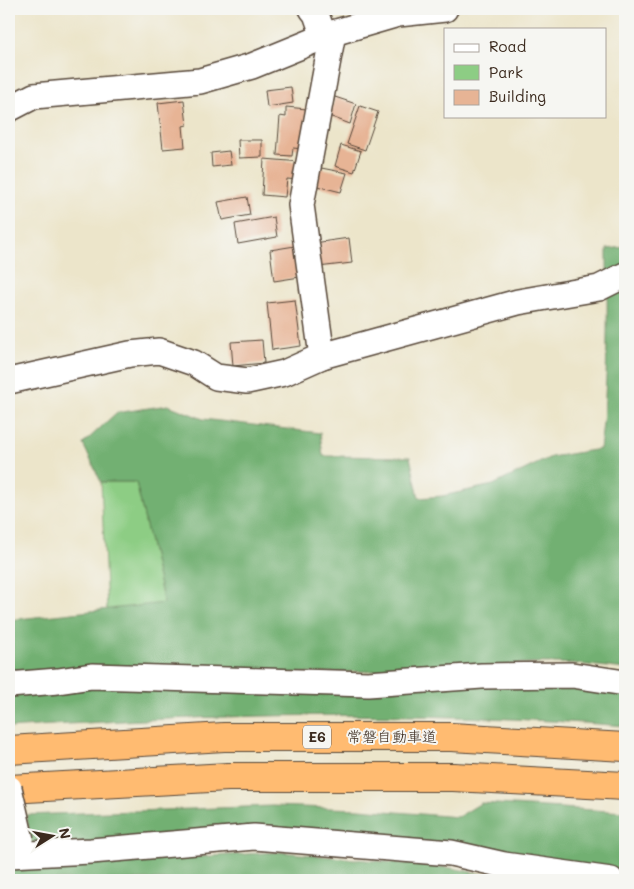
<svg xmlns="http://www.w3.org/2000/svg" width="634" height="889" font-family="Mali,'Klee One',sans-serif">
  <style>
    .green { fill: #8dcd84; stroke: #647c51 }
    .forest { fill: #72b072; stroke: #566d48 }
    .building { fill: #e7b495 }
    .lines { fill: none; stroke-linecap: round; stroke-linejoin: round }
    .minor-casing { stroke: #564638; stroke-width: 28 }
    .highway-casing { stroke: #564638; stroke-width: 30 }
    .minor { stroke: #fff; stroke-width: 25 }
    .highway { stroke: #ffbb71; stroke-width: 28 }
    .minor-bridge-casing { stroke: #564638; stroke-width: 28; stroke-linecap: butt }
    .minor-bridge { stroke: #fff; stroke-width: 25 }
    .labels { text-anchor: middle; stroke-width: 4; stroke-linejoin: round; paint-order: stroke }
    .shield { fill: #f6f6f2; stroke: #73675e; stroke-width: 1 }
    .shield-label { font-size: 14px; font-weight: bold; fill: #3b2a1e }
    .street-label { font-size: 15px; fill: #3b2a1e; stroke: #f6f6f2 }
  </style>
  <rect width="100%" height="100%" fill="#f6f6f2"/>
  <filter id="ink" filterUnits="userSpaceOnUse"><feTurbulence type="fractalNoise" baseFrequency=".02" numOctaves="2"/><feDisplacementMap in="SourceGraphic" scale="10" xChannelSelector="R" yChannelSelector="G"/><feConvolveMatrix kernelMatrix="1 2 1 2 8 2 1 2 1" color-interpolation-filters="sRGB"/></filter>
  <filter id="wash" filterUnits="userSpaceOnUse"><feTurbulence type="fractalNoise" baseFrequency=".0096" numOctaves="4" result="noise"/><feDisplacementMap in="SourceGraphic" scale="20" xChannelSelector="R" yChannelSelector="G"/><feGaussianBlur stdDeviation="1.12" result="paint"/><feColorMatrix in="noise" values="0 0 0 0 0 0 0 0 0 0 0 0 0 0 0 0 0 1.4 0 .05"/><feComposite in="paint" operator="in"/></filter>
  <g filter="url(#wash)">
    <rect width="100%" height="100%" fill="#ece5ca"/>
    <!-- green -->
    <polygon class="green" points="101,482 136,482 164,604 107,610"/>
    <!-- forest -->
    <g class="forest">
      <path d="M 625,247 L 625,669 C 582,664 537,659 494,667 L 314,673 L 9,673 L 9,620 L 164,603 L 136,482 L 101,482 L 83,444 L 116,413 L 168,405 L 203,419 L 320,433 L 323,456 L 410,457 L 419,498 L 442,496 L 493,485 L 551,457 L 600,449 C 609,382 607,316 607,249 Z"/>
      <path d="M 582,684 L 625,692 L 625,726 C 420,710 214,713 9,728 L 9,692 L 88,686 Z"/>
      <polygon points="481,803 625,812 625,876 506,858 452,846 32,847 26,815 272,806 359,809 458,817"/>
      <polygon points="280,852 452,868 511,880 9,880 9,868"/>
    </g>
    <g id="blocks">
      <!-- building -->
      <g class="building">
        <polygon points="291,87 293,103 267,107 265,90"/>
        <polygon points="335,97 356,104 350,124 329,116"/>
        <polygon points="184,100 187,125 183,126 185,147 163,149 158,103"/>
        <polygon points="360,106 378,112 365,150 347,144"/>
        <polygon points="286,107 307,109 303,149 293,148 292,156 277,155 280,116 286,117"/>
        <polygon points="238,140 262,140 262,157 239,158"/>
        <polygon points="341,145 361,151 354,172 335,166"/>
        <polygon points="229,151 231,165 212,167 211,153"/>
        <polygon points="264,159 301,162 299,180 287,179 285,197 262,195"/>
        <polygon points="316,167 347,173 341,192 313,185"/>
        <polygon points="247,197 250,215 222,220 218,202"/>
        <polygon points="274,217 277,237 238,244 235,224"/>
        <polygon points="349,238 352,263 318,267 314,243"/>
        <polygon points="295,246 300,277 274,281 270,250"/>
        <polygon points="295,300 301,346 272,350 267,303"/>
        <polygon points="262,340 264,363 233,366 231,342"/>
      </g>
    </g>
  </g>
  <g filter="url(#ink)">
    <use href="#blocks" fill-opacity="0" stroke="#564638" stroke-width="1"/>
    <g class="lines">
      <defs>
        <g id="minor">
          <polyline points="312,9 316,14 324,37"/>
          <polyline points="9,109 34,96 200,81 252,66 333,33 398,14 445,9"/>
          <polyline points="322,356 301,205 333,33"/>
          <polyline points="9,381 130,354 159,351 194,363 216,377 247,381 284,373 322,356 518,302 599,288 625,275"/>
          <polyline points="9,685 58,681 92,676 368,684 482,676 572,675 625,683"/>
          <polyline points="9,855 91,851 254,837 451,853 504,865 611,880"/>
        </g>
        <g id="highway">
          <polyline points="9,750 224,737 451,737 625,747"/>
          <polyline points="9,789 228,777 453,777 625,786"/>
        </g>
      </defs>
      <!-- minor casing -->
      <use href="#minor" class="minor-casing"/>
      <!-- highway casing -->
      <use href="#highway" class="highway-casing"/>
      <!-- minor -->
      <use href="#minor" class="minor"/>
      <!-- highway -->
      <use href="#highway" class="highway"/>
      <defs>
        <polyline id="minor-bridge" points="9,788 21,840"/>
      </defs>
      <!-- minor-bridge casing -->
      <use href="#minor-bridge" class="minor-bridge-casing"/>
      <!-- minor-bridge -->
      <use href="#minor-bridge" class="minor-bridge"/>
    </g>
  </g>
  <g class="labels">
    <!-- shield labels -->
    <rect class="shield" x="303" y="725.5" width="28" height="23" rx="4"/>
    <g class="shield-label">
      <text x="317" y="742">E6</text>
    </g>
    <!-- street labels -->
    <g class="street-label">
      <text x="392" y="742">常磐自動車道</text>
    </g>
  </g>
  <!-- margin -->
  <rect width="634" height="889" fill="none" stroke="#f6f6f2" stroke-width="30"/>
  <!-- legend -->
  <rect x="444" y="28" width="162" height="90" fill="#f6f6f2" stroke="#aba49d"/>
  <rect x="454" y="44" width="25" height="8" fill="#ffffff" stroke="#aba49d"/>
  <text x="489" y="52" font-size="15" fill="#3b2a1e">Road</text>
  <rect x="454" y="65" width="25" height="15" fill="#8dcd84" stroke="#aba49d"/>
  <text x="489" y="78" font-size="15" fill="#3b2a1e">Park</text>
  <rect x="454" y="90" width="25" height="15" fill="#e7b495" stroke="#aba49d"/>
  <text x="489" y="102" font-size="15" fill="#3b2a1e">Building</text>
  <!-- north arrow -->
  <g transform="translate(52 836) rotate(79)" stroke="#f6f6f2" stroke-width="4" paint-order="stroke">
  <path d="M0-4L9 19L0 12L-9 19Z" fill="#3b2a1e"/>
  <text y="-8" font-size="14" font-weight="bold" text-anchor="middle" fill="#3b2a1e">N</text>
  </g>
</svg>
